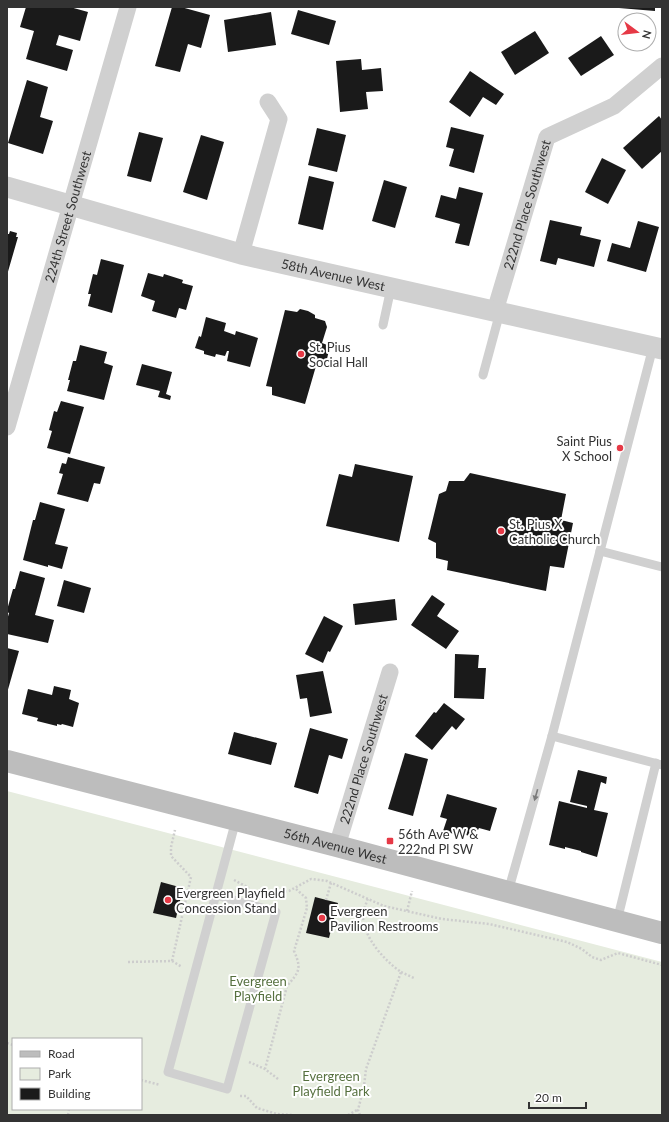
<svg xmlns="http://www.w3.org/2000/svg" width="669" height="1122" font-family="Lato,sans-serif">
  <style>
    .green { fill: #e6ecdf; fill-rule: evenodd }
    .building { fill: #1a1a1a }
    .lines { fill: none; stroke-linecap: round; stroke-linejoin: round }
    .path { stroke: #cdcdcd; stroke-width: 2.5; stroke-dasharray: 2 2; stroke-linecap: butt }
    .service { stroke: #d0d0d0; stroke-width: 9 }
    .minor { stroke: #d0d0d0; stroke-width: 17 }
    .tertiary { stroke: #d0d0d0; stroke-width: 21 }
    .secondary { stroke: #bdbdbd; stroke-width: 22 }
    .oneway { fill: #7a7a7a }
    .poi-dot { fill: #e63946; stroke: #fff; stroke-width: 1.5 }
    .labels { text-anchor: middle; stroke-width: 4; stroke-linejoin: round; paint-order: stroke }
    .street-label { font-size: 13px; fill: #333; stroke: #fff }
    .poi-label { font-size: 13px; fill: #333; stroke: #fff; text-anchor: start }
    .park-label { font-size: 13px; fill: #56703f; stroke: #fff }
  </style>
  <rect width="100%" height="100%" fill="#fff"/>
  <!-- green -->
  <path class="green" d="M 7,791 L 662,962 L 662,1115 L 7,1115 ZM 13,1039 L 141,1039 L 141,1109 L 13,1109 Z"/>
  <!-- building -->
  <g class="building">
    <polygon points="26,7 70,7 88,12 80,41 59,35 56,45 73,50 67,71 26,59 34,31 20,27"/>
    <polygon points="172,7 181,7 210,15 201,48 188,44 180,72 155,66"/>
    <polygon points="619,7 655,7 655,11 619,8"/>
    <polygon points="298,10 336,21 329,45 291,34"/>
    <polygon points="271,12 276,45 228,52 224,20"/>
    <polygon points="535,31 549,53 515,75 501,52"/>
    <polygon points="601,36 614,55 581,76 568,58"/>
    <polygon points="361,59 362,70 381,68 383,91 366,92 368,109 340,112 336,61"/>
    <polygon points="470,71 504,94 496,105 483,97 470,117 449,102"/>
    <polygon points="27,80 48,87 40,117 53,121 43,154 8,143"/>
    <polygon points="659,116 662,120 662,151 642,169 623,148"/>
    <polygon points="451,127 484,135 474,173 449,166 454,149 446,147"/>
    <polygon points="317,128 346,135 337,172 308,165"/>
    <polygon points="139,132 163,138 151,182 127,176"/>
    <polygon points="201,135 224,142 207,200 183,192"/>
    <polygon points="602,158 626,170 608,204 585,192"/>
    <polygon points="309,176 334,182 323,230 298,224"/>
    <polygon points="384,180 407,187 395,228 372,221"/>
    <polygon points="459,187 483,193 469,246 455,243 460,224 435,217 441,195 456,199"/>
    <polygon points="550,220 582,227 580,235 601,240 594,267 558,258 556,265 540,261"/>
    <polygon points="638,221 659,227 646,272 607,261 612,243 630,248"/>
    <polygon points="10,231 17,233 16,237 18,237 7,275 7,234 9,234"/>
    <polygon points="101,259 124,265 112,313 88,306 91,294 88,294 93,274 97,275"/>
    <polygon points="148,273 163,277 164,274 183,280 182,283 193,286 186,310 179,308 176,318 152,311 155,301 141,296"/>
    <polygon points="300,309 308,311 315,315 315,318 325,321 327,327 322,343 330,346 326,363 320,362 318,366 316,366 305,404 272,395 272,387 266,386 285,310 297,312"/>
    <polygon points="206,317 226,323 224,331 235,335 236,331 258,338 250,367 227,361 229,351 227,351 225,356 216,354 215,357 204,354 204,351 195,348 199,336 201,337"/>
    <polygon points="80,345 107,352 104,363 113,366 104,400 67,391 70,380 68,380 73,361 76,361"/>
    <polygon points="142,364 172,372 166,394 171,396 170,400 158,397 160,391 136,385"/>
    <polygon points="61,401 84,407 70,454 47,448 52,431 49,430 54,411 57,412"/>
    <polygon points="68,457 105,467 100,484 94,483 88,502 57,494 63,474 59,473 62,463 66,464"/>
    <polygon points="355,464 413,476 399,542 326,526 339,474 352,477"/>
    <polygon points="470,473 566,494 561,520 573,523 564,568 550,566 546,591 447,570 448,561 436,558 436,543 428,539 439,494 446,491 449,481 464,481"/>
    <polygon points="40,502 65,509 55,544 68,547 62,569 48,565 48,567 23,560 33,520 35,520"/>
    <polygon points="20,571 45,578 35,615 54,620 48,643 7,634 7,620 9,613 7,612 7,610 13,589 15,589"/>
    <polygon points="64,580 91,588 84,613 57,606"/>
    <polygon points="432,595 445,604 437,616 459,631 446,649 411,625"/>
    <polygon points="395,599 397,620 355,625 353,604"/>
    <polygon points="324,616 343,626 330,652 328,651 323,663 305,654"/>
    <polygon points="7,648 19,651 7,693"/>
    <polygon points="455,654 479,655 478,668 486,668 484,699 454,698"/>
    <polygon points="323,671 332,713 310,717 307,698 300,699 296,675"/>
    <polygon points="54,686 71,690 69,699 79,703 73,727 62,724 61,725 57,724 57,726 37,721 38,718 22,714 28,689 52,695"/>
    <polygon points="444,703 465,719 456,730 452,726 432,750 415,736 434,712 436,713"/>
    <polygon points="310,728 348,739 342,759 329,755 318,794 294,787"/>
    <polygon points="234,732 277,743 271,765 228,754"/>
    <polygon points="405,753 428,759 413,816 388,809"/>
    <polygon points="578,770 607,777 606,784 601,782 594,810 608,813 597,857 581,852 581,851 565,847 565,849 549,845 559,801 587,808 587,806 570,802"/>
    <polygon points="447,794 497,808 490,831 479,828 478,830 476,830 474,837 458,833 458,835 443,831 447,819 440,817"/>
    <polygon points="161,882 183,888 176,918 153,913"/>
    <polygon points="315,897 338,903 329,938 306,933"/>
  </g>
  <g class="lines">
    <!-- path -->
    <g class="path">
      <polyline points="234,880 249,888"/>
      <polyline points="269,894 289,891 311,879 327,881 384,906 442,919 489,924 567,942 582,949 592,957 601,960 618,953 662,965"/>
      <polyline points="326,900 331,883"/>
      <polyline points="407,911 412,891"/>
      <polyline points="172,961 191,877 171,856 171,847 175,830"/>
      <polyline points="128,962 172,961 182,967"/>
      <polyline points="401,972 414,978"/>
      <polyline points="7,1043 13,1045"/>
      <polyline points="249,1062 265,1069"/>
      <path d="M 278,1079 L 265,1069 L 287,986 C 299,972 302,969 294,951 L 307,908 L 306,898 L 295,888"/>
      <polyline points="141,1080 160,1085"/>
      <polyline points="240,1096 246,1096 257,1108 277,1114 293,1115"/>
      <polyline points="68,1115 69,1109"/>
      <polyline points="348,1115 357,1110"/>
      <path d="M 360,1115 L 358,1110 L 364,1086 L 366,1069 L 401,972 C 384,960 364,938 363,917 C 363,911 366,904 368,898"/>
    </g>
    <!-- service -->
    <g class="service">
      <polyline points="383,325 391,288"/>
      <polyline points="483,375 500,312"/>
      <polyline points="600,551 662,567"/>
      <polyline points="552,736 662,765"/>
      <polyline points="508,892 552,736 653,347"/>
      <polyline points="216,895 276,912 227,1089 168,1072 236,820"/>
      <polyline points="617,921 656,763"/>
    </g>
    <!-- minor -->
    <g class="minor">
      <polyline points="241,254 279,119 268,102"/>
      <path id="s1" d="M 495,311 L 547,137 L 614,106 L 662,66"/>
      <path id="s2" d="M 7,427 L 128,7"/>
      <path id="s3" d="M 337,846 L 390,672"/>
    </g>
    <!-- tertiary -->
    <path class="tertiary" id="s4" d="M 7,187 L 241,254 L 662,349"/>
    <!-- secondary -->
    <path class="secondary" id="s5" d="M 7,761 L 337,846 L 662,933"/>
  </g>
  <!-- one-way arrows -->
  <defs><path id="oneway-solid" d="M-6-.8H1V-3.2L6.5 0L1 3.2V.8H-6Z"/></defs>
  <use class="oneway" href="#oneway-solid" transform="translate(536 795) rotate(106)"/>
  <!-- markers -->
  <g class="poi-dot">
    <circle cx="301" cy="354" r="4"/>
    <circle cx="620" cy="448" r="4"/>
    <circle cx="501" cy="531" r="4"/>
    <rect x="386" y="837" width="8" height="8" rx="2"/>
    <circle cx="168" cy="900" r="4"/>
    <circle cx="322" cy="918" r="4"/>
  </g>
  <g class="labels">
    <!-- street labels -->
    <g class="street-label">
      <text dy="5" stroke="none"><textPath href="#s1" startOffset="111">222nd Place Southwest</textPath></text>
      <text dy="5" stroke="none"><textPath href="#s2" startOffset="219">224th Street Southwest</textPath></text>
      <text dy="5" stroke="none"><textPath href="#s4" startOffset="338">58th Avenue West</textPath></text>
      <text dy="5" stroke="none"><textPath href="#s3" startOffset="91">222nd Place Southwest</textPath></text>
      <text dy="5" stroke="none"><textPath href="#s5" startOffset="339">56th Avenue West</textPath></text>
    </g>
    <!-- poi labels -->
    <g class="poi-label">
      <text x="309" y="352">St. Pius<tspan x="309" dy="15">Social Hall</tspan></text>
      <text x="612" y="446" text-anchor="end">Saint Pius<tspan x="612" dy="15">X School</tspan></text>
      <text x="509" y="529">St. Pius X<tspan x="509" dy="15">Catholic Church</tspan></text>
      <text x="398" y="839">56th Ave W &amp;<tspan x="398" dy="15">222nd Pl SW</tspan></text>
      <text x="176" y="898">Evergreen Playfield<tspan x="176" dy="15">Concession Stand</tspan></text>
      <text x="330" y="916">Evergreen<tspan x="330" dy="15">Pavilion Restrooms</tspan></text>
    </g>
    <!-- park labels -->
    <g class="park-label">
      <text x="258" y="986">Evergreen<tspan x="258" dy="15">Playfield</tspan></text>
      <text x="331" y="1081">Evergreen<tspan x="331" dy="15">Playfield Park</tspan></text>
    </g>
  </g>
  <!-- border -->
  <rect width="669" height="1122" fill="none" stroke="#333333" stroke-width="16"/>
  <!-- legend -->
  <rect x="12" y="1038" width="130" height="72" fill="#ffffff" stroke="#adadad"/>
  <rect x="20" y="1051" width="20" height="6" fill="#bdbdbd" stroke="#adadad"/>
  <text x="48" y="1058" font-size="12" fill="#333333">Road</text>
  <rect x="20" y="1068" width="20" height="12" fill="#e6ecdf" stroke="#adadad"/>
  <text x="48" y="1078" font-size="12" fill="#333333">Park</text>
  <rect x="20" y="1088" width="20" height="12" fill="#1a1a1a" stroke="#adadad"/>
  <text x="48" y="1098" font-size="12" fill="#333333">Building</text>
  <!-- north arrow -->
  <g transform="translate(637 32) rotate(105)"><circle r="19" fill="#ffffff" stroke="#adadad"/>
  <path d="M0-3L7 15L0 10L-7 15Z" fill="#e63946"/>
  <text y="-6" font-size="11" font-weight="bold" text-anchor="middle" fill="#333333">N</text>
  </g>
  <!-- scale -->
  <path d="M529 1102v6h57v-6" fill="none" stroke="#333333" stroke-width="2"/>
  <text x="535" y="1102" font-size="12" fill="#333333" stroke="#ffffff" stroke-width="3" paint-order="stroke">20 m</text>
</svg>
